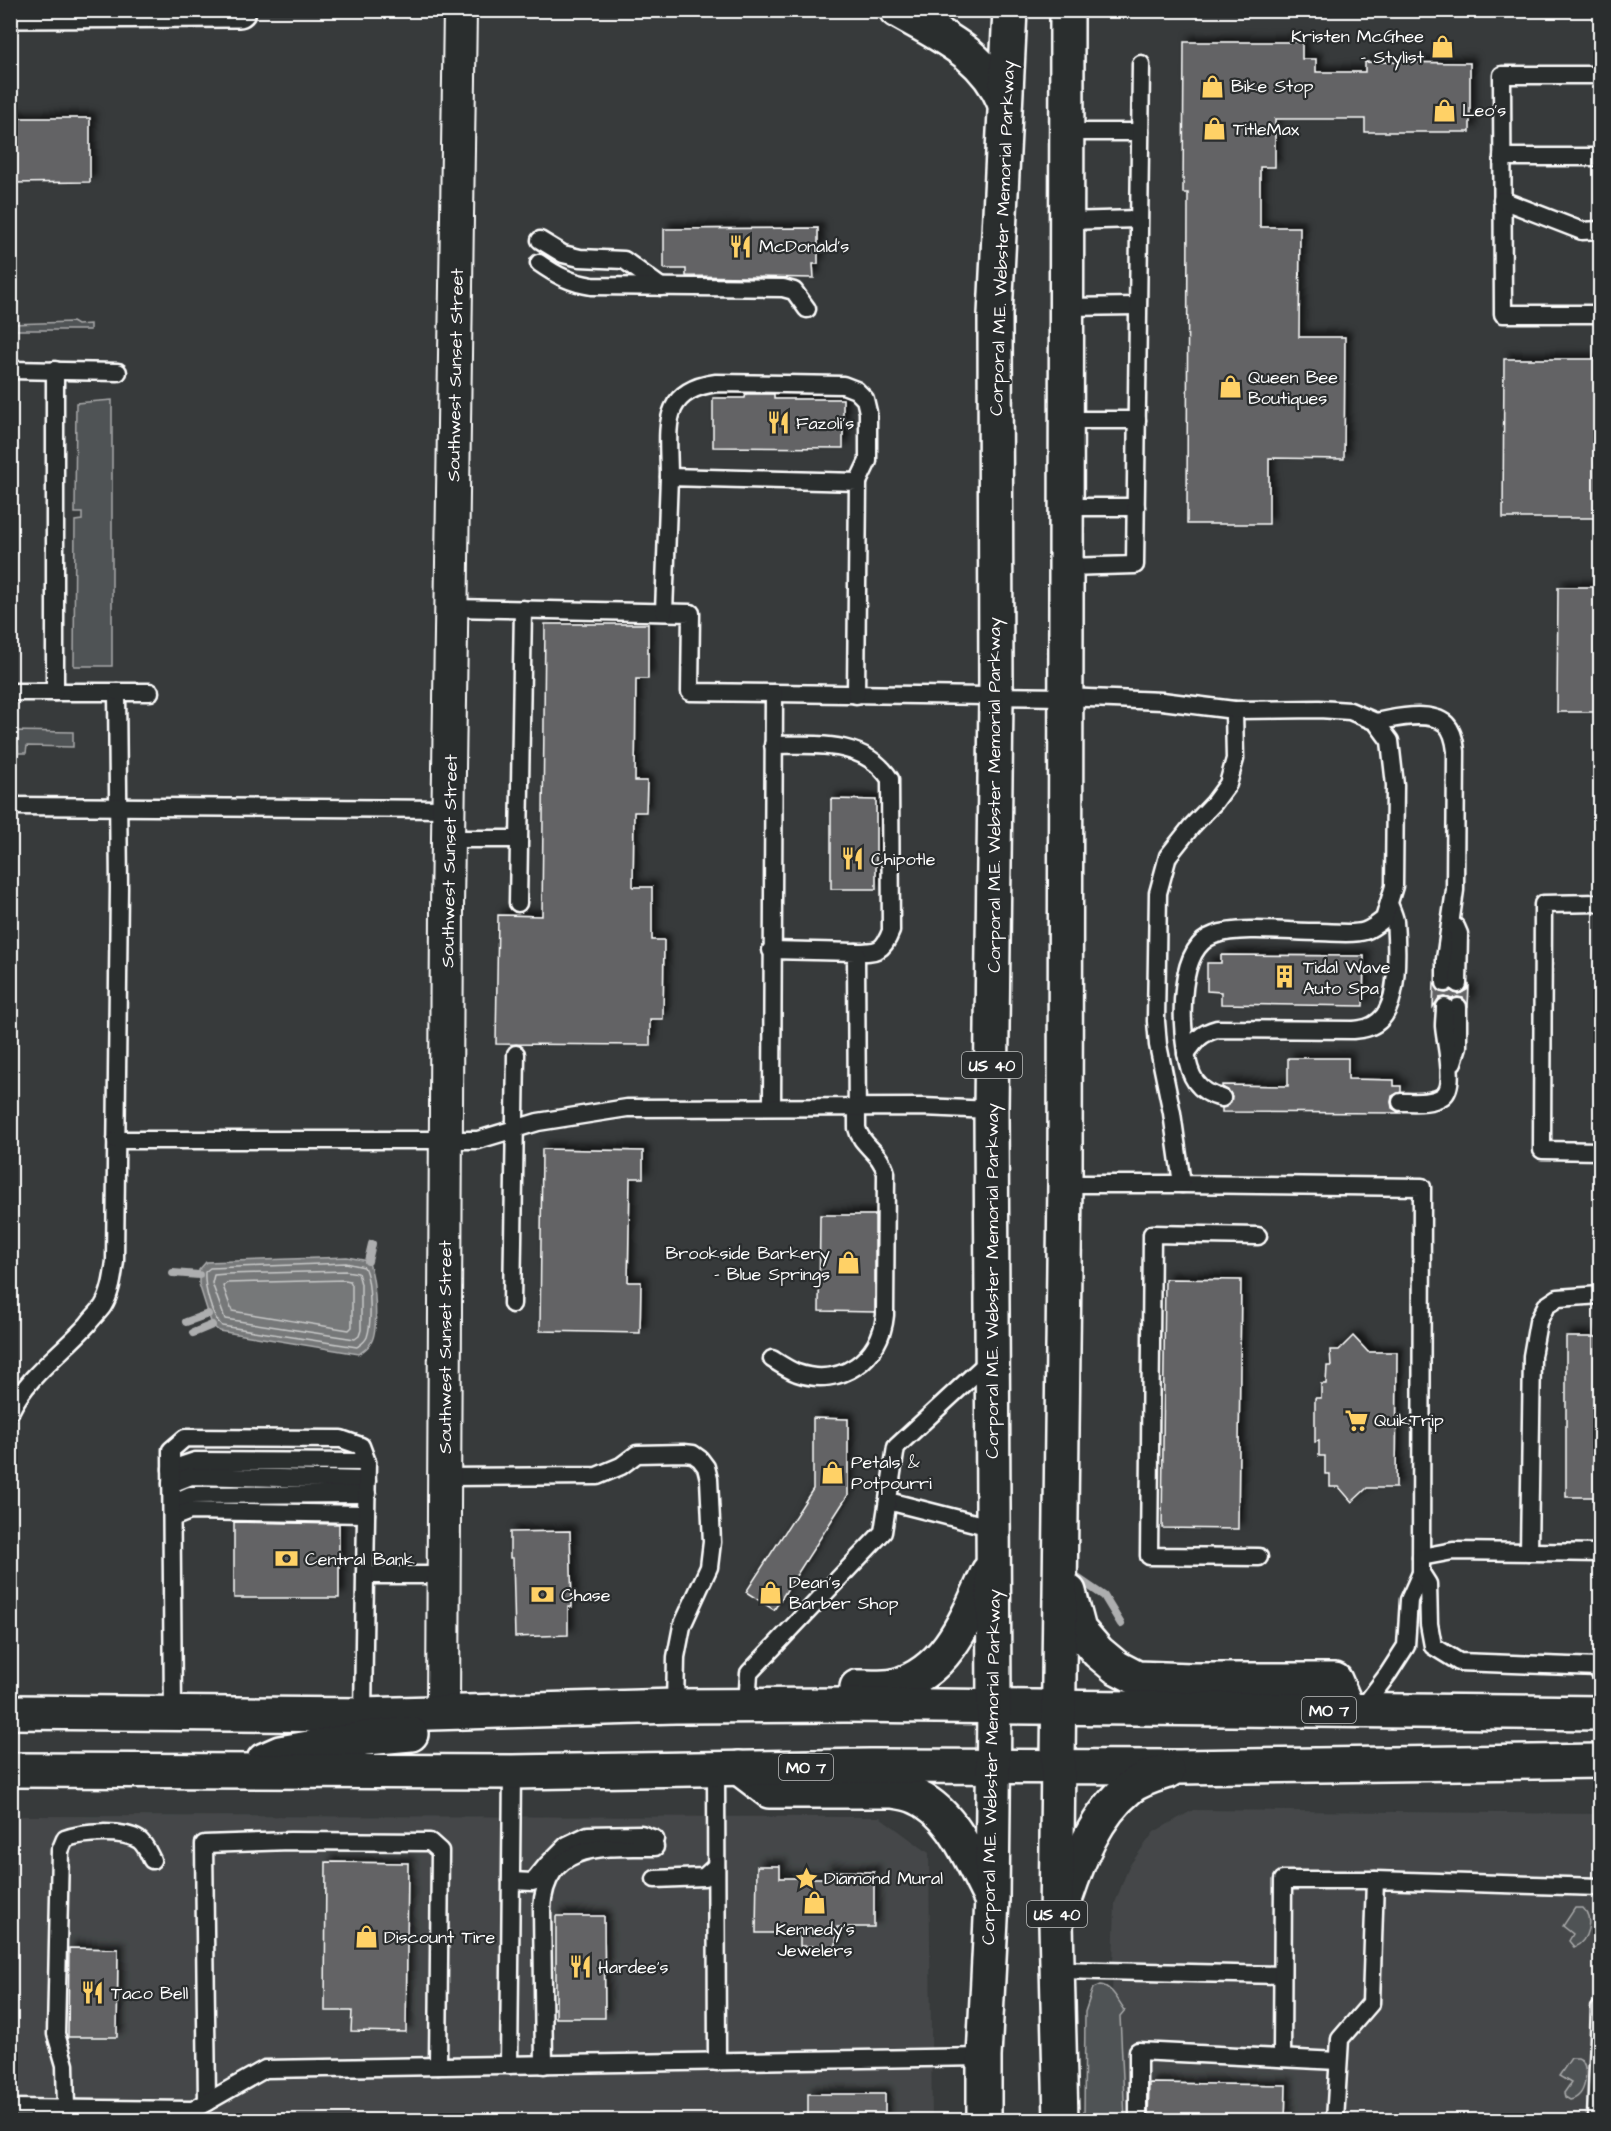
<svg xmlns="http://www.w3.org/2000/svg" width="1611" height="2131" font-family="'Architects Daughter',sans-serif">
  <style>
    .built { fill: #444748 }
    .green { fill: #505354; stroke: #a8a9aa; stroke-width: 1.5 }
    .water { fill: #767879; stroke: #adaeaf; stroke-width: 1.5 }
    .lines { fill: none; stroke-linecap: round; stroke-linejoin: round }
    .shore { stroke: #c8c9c9; stroke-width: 1.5 }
    .stream { stroke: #adaeaf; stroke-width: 8 }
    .building { fill: #636465; stroke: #fff; stroke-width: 1.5; filter: url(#shadow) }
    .lane-casing { stroke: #fff; stroke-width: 21 }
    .street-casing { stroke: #fff; stroke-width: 36 }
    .secondary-casing { stroke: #fff; stroke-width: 38 }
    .primary-casing { stroke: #fff; stroke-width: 38 }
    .lane { stroke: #2a2d2e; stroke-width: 16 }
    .street { stroke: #2a2d2e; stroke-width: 32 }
    .secondary { stroke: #2a2d2e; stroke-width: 33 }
    .primary { stroke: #2a2d2e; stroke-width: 33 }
    .labels { text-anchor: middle; stroke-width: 4.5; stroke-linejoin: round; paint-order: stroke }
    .shield { fill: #2a2d2e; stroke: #bfc0c0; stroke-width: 1.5 }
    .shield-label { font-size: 16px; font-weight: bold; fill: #fff }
    .poi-label { font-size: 18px; fill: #fff; stroke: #2a2d2e; text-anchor: start }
    .street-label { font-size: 18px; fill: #fff; stroke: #2a2d2e }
  </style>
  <defs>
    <filter id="shadow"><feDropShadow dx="5.5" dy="-5.5" stdDeviation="3" flood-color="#0009"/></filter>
  </defs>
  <rect width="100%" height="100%" fill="#373a3b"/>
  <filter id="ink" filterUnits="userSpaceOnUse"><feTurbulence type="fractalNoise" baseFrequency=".0167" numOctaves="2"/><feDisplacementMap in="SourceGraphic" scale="12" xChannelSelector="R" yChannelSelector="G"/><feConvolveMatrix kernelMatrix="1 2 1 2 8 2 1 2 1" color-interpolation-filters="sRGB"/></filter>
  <g filter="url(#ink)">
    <!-- built -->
    <g class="built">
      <polygon points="1193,1810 1600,1814 1600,2120 1115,2120 1110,2056 1115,1903 1129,1866 1154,1832"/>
      <polygon points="11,1816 880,1817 929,1853 932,2120 11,2120"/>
    </g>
    <!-- green -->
    <g class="green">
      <polygon points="72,322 77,325 90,324 90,330 11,330 11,324"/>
      <polygon points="112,400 112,666 74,666 75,521 82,520 82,513 75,513 76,403"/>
      <polygon points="10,731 73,732 73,747 27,746 26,753 18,753 18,746 11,745"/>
      <path d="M 1575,1908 L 1583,1908 C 1594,1918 1588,1942 1574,1947 L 1569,1941 L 1573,1934 L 1563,1926 Z"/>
      <path d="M 1100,1985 C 1112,1986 1118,2001 1125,2010 L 1120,2016 L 1125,2120 L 1084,2120 L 1085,2012 L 1093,1988 Z"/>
      <path d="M 1571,2058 L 1578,2058 L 1582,2060 C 1589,2072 1586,2097 1570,2100 L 1565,2097 L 1564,2093 L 1571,2083 L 1559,2076 Z"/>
    </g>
    <!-- water -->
    <path class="water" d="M 347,1257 L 368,1261 C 375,1275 380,1331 370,1344 C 368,1348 363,1351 359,1354 L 219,1331 L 212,1325 L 199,1284 L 199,1270 L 206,1262 Z"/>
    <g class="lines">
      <!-- shore -->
      <g class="shore">
        <path d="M 346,1263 L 364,1267 C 371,1280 372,1323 367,1337 C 365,1342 361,1344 357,1347 L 222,1326 C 211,1316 204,1286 205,1272 L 210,1268 Z"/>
        <polygon points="346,1271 358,1273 361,1284 361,1330 359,1336 355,1339 225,1319 212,1283 214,1275 226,1274"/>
        <polygon points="345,1280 350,1281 352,1285 352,1327 349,1330 232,1311 223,1286 227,1283"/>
      </g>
      <!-- stream -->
      <g class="stream">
        <polyline points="368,1261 372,1244"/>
        <polyline points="173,1273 199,1275"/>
        <polyline points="186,1322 208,1314"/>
        <polyline points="193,1333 212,1325"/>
        <polyline points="1076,1577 1104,1596 1121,1624"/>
      </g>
    </g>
    <!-- building -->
    <g class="building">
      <polygon points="1184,42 1302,42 1302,59 1316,59 1316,72 1365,72 1365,62 1470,63 1470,132 1365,132 1365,119 1275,119 1275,167 1260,167 1260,227 1300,227 1299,337 1345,337 1344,459 1269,458 1269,524 1187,524 1188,193 1183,193"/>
      <polygon points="10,118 90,118 90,182 10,183"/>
      <polygon points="818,228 818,264 813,264 814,278 686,276 686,269 664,269 664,229"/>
      <polygon points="1504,359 1600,359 1600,518 1503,518"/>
      <polygon points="746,394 774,394 774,399 843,399 843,448 713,447 713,398 745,398"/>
      <polygon points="1558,587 1600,587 1600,712 1557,712"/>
      <polygon points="545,624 648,624 648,679 636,679 635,781 647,781 646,812 634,812 633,887 652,887 652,940 664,940 663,1019 650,1019 650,1045 496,1044 498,915 542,916"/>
      <polygon points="831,799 876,800 876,889 831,889"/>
      <polygon points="1221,955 1364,956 1363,1006 1221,1004 1221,992 1207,991 1207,963 1221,963"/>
      <polygon points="1434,983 1440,992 1446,993 1451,991 1458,994 1467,990 1469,984 1468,1006 1463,998 1457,997 1452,999 1445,997 1439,998 1433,1007"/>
      <polygon points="1288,1058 1348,1058 1348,1079 1394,1080 1394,1086 1401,1086 1401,1092 1392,1096 1391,1102 1392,1108 1400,1113 1222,1112 1222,1108 1229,1105 1232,1096 1229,1091 1222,1087 1222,1085 1288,1086"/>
      <polygon points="542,1149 643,1151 643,1178 630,1178 628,1282 641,1282 640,1333 540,1331"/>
      <polygon points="820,1215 875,1215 875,1312 819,1311"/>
      <polygon points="1165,1279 1241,1280 1238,1529 1162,1528"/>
      <polygon points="1353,1336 1368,1352 1397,1352 1396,1488 1367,1488 1352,1502 1339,1487 1330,1487 1330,1474 1325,1474 1325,1456 1319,1456 1319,1441 1315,1442 1315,1398 1321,1398 1321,1384 1326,1384 1327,1366 1331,1366 1330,1350 1339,1350"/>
      <rect x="1566" y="1337" width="34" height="160"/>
      <polygon points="813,1418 848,1419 848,1495 774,1610 746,1592 813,1489"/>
      <polygon points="234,1522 339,1524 339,1598 234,1598"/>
      <polygon points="570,1531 572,1607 568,1607 568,1635 515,1637 513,1558 510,1558 510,1532"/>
      <polygon points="326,1862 408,1863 406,2032 351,2031 352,2011 325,2011"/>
      <polygon points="757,1866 780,1866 780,1878 825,1878 826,1871 874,1872 874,1927 837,1927 836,1946 800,1946 800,1933 756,1933"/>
      <polygon points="556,1916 604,1916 605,2018 556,2018"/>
      <polygon points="69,1948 118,1949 117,2037 68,2037"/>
      <polygon points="1149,2083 1286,2085 1285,2121 1148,2121"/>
      <rect x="808" y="2094" width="77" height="27"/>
    </g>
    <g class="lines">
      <defs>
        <g id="lane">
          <polyline points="1600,75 1502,75 1503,314 1600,314"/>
          <polyline points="1067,132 1140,132"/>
          <polyline points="1502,157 1600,157"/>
          <polyline points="1502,200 1582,231 1600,230"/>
          <polyline points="1066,221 1138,219"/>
          <polyline points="540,240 563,254 580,258 624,260 661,287"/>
          <path d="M 539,263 C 556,275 571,283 592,286 L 783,288 L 794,291 L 807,309"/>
          <polyline points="1066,307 1137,306"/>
          <polyline points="10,370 118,372"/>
          <polyline points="1065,420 1137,420"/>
          <path d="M 669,477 C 669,430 658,391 716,383 L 843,385 L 856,390 L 865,399 L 868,412 L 868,461 L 858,482"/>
          <polyline points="1065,507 1136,507"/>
          <polyline points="1065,567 1135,565 1141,64"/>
          <polyline points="452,608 691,613 690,692 1064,697 1162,701 1234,710 1235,759 1228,784 1214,803 1191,827 1168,856 1158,893 1156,1021 1158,1045 1172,1113 1182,1184 1422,1187 1421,1573 1409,1600 1406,1646 1388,1674 1361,1710"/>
          <polyline points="664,612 669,477 858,482 856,695"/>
          <path d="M 10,692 L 117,692 L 119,887 L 115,1261 C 113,1276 111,1293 103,1306 C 99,1312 92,1318 88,1324 C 62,1353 27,1376 10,1412"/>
          <polyline points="55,692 55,370"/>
          <polyline points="117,692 150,692"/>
          <path d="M 1376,722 C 1394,718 1430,710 1446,724 C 1453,731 1455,741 1456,751 L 1455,890 L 1445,959 L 1445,983"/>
          <path d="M 773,745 C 814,745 864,739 890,779 L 891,931 C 883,952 877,952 856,952"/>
          <polyline points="10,806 450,809"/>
          <polyline points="449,839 519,839"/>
          <polyline points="518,903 523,609"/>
          <polyline points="1600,903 1543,904 1542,1150 1600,1151"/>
          <polyline points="1456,927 1459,934 1458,984"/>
          <path d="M 771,950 L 856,952 L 857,1128 C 861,1146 880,1151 886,1173 L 885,1315 C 881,1359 841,1388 797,1373 C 789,1370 780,1364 772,1359"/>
          <path d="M 1186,1054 C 1195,1041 1201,1033 1217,1029 L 1353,1030 C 1363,1029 1371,1028 1379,1021 C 1400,1004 1397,947 1395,921 C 1394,915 1391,909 1389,904"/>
          <polyline points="1453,1062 1458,1046 1458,1007"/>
          <path d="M 1222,1098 C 1197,1092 1189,1076 1186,1052 C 1181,1021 1177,948 1214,935 C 1240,926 1290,932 1319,932 C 1331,932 1354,935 1365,931 C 1371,929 1379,923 1384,919 L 1394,886 L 1395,785 L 1390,741 L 1376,722 L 1350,711 L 1319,709 L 1234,710"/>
          <path d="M 1401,1102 C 1413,1102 1432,1104 1443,1096 C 1457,1086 1445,1042 1444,1026 C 1444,1020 1445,1013 1445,1007"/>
          <polyline points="772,1107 774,693"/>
          <polyline points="116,1140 478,1140 538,1122 627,1108 923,1107 991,1110"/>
          <polyline points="1065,1184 1182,1184"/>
          <polyline points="1258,1236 1152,1234 1149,1556 1259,1557"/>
          <polyline points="512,1304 516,1054"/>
          <polyline points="171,1469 195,1461 367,1462"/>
          <polyline points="445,1477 597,1476 621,1466 637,1454 684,1453 693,1454 700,1459 706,1467 709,1479 712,1542 709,1567 682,1626 676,1657 675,1706"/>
          <polyline points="171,1484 191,1476 367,1480"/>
          <polyline points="888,1501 994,1528"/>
          <polyline points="172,1503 190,1495 367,1494"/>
          <polyline points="172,1518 190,1511 366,1514"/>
          <polyline points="1529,1552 1532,1356 1538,1322 1546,1306 1558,1298 1600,1295"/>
          <polyline points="1421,1557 1453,1551 1600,1553"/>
          <polyline points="1421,1573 1428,1584 1429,1624 1433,1646 1459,1662 1598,1667 1600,1674"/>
          <polyline points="747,1707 749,1673 883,1532 896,1447 992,1358"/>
          <polyline points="173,1714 171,1450 185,1438 341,1439 361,1446 367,1462 365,1575 444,1575"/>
          <polyline points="363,1715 365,1575"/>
          <polyline points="716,1768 717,2062"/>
          <polyline points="655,1879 704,1877 716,1866"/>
          <polyline points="511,1881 533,1882 546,1866 567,1845 588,1835 641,1834 655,1839"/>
          <polyline points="1058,1970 1282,1975"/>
          <polyline points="1282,2058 1283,1880 1375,1880"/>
          <polyline points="509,2065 512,1772"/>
          <path d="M 544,2065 L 542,1908 C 546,1841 606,1847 655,1847"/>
          <polyline points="207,2102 204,1844 290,1841 430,1842 440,1851 438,2066"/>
          <polyline points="10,2108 193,2110 265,2069 984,2057"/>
          <path d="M 66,2109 L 65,2065 L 56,2034 L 60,1851 L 65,1839 C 82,1832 123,1830 139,1840 C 145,1844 149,1854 152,1860"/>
          <polyline points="1138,2120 1138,2051 1338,2061"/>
          <polyline points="1335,2120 1340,2039 1371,2003 1375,1880 1600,1887"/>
          <polyline points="1596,2120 1600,2009"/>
        </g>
        <polyline id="street" points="443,1712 447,908 460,10"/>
        <polyline id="secondary" points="10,11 239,10"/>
        <g id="primary">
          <path d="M 896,10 C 941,36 985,54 1005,104"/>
          <polyline points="1069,1592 1079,1630 1098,1652 1116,1667 1137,1678 1191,1680 1335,1680 1348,1710"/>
          <path d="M 857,1687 C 868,1687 882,1688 894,1686 C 947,1673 968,1616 988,1572"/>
          <polyline points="10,1712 363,1715 675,1706 847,1705 1600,1713"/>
          <polyline points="264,1760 280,1753 366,1738 411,1734"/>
          <path d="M 739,1768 L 769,1791 L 893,1791 C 899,1792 906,1793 912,1795 C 953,1810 971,1861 990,1897"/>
          <polyline points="10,1770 512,1772 870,1766 1179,1767 1600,1761"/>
          <path d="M 1066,1897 C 1079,1858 1096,1815 1129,1788 C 1140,1779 1155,1775 1168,1771"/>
          <polyline points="984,2120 984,2057 992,1900 994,1707 991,1110 996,697 995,315 1010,10"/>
          <polyline points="1061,2120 1056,1924 1065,1184 1067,10"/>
        </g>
      </defs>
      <!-- lane casing -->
      <use href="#lane" class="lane-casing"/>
      <!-- street casing -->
      <use href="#street" class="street-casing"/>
      <!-- secondary casing -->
      <use href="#secondary" class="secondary-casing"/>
      <!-- primary casing -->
      <use href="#primary" class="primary-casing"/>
      <!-- lane -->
      <use href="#lane" class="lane"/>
      <!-- street -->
      <use href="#street" class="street"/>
      <!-- secondary -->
      <use href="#secondary" class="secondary"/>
      <!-- primary -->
      <use href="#primary" class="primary"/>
    </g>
  </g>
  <!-- icons -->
  <defs>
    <symbol id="shop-bare" viewBox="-9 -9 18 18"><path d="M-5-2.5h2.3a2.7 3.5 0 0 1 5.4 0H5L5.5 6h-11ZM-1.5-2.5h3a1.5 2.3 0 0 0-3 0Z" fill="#ffd166" stroke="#2a2d2e" stroke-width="2.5" paint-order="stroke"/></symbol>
    <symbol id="restaurant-bare" viewBox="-9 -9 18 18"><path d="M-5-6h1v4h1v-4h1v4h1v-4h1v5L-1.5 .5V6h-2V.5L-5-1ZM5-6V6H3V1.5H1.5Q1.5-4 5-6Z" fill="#ffd166" stroke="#2a2d2e" stroke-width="2.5" paint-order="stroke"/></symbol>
    <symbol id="building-bare" viewBox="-9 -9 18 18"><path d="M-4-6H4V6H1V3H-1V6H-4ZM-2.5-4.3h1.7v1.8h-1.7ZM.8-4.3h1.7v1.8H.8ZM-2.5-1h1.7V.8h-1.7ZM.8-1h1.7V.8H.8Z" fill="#ffd166" stroke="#2a2d2e" stroke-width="2.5" paint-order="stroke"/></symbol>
    <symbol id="supermarket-bare" viewBox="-9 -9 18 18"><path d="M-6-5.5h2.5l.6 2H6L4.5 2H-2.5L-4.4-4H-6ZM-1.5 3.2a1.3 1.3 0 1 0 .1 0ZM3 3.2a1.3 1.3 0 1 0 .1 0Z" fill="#ffd166" stroke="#2a2d2e" stroke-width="2.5" paint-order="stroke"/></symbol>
    <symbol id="bank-bare" viewBox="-9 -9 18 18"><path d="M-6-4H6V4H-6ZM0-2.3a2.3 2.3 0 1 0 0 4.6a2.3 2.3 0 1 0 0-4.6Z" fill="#ffd166" stroke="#2a2d2e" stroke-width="2.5" paint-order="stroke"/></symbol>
    <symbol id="sight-bare" viewBox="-9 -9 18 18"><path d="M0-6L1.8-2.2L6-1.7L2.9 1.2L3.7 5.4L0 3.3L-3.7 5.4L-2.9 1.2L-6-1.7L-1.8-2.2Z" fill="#ffd166" stroke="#2a2d2e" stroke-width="2.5" paint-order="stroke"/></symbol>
  </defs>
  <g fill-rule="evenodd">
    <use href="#shop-bare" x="1426" y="30" width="33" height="33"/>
    <use href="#shop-bare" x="1196" y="70" width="33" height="33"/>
    <use href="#shop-bare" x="1428" y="94" width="33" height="33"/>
    <use href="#shop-bare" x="1198" y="112" width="33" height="33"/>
    <use href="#restaurant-bare" x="724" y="230" width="33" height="33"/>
    <use href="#shop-bare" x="1214" y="370" width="33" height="33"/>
    <use href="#restaurant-bare" x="762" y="406" width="33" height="33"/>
    <use href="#restaurant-bare" x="836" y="842" width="33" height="33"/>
    <use href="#building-bare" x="1268" y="960" width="33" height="33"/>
    <use href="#shop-bare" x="832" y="1246" width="33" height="33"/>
    <use href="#supermarket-bare" x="1340" y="1404" width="33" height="33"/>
    <use href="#shop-bare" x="816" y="1456" width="33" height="33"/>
    <use href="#bank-bare" x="270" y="1542" width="33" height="33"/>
    <use href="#shop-bare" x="754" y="1576" width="33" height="33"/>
    <use href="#bank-bare" x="526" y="1578" width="33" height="33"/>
    <use href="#sight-bare" x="790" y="1862" width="33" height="33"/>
    <use href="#shop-bare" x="798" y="1886" width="33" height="33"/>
    <use href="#shop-bare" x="350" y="1920" width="33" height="33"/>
    <use href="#restaurant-bare" x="564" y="1950" width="33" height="33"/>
    <use href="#restaurant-bare" x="76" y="1976" width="33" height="33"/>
  </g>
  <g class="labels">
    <!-- shield labels -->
    <g class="shield">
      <rect x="962" y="1052" width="60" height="26" rx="4.5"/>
      <rect x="1302" y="1697" width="54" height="26" rx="4.5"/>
      <rect x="779" y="1754" width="54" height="26" rx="4.5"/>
      <rect x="1027" y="1901" width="60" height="26" rx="4.5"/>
    </g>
    <g class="shield-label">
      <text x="992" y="1071">US 40</text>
      <text x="1329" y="1716">MO 7</text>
      <text x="806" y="1773">MO 7</text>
      <text x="1057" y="1920">US 40</text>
    </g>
    <!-- poi labels -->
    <g class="poi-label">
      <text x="1424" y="42" text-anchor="end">Kristen McGhee<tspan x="1424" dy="21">- Stylist</tspan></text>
      <text x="1231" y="92">Bike Stop</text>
      <text x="1462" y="116">Leo's</text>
      <text x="1233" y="135">TitleMax</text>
      <text x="759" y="252">McDonald's</text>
      <text x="1248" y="383">Queen Bee<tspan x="1248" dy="21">Boutiques</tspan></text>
      <text x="796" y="429">Fazoli's</text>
      <text x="871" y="865">Chipotle</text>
      <text x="1303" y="973">Tidal Wave<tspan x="1303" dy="21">Auto Spa</tspan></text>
      <text x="830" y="1259" text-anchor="end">Brookside Barkery<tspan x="830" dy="21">- Blue Springs</tspan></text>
      <text x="1374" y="1426">QuikTrip</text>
      <text x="851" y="1468">Petals &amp;<tspan x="851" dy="21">Potpourri</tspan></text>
      <text x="305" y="1565">Central Bank</text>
      <text x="789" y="1588">Dean's<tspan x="789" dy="21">Barber Shop</tspan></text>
      <text x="561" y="1601">Chase</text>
      <text x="824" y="1884">Diamond Mural</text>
      <text x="815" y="1935" text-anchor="middle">Kennedy's<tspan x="815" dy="21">Jewelers</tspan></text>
      <text x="384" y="1943">Discount Tire</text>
      <text x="598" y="1973">Hardee's</text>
      <text x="111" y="1999">Taco Bell</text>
    </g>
    <!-- street labels -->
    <g class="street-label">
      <text transform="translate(1002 238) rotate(-88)" y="6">Corporal M.E. Webster Memorial Parkway</text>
      <text transform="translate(455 375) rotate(-89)" y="6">Southwest Sunset Street</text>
      <text transform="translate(994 795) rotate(-90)" y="6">Corporal M.E. Webster Memorial Parkway</text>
      <text transform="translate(449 861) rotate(-89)" y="6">Southwest Sunset Street</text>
      <text transform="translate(992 1281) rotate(-90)" y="6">Corporal M.E. Webster Memorial Parkway</text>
      <text transform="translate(445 1347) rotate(-90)" y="6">Southwest Sunset Street</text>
      <text transform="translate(991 1767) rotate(-89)" y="6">Corporal M.E. Webster Memorial Parkway</text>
    </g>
  </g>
  <!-- margin -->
  <rect width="1611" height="2131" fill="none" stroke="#2a2d2e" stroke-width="36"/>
  <rect x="18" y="18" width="1575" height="2095" fill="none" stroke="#fff" stroke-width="2" filter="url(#ink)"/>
</svg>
